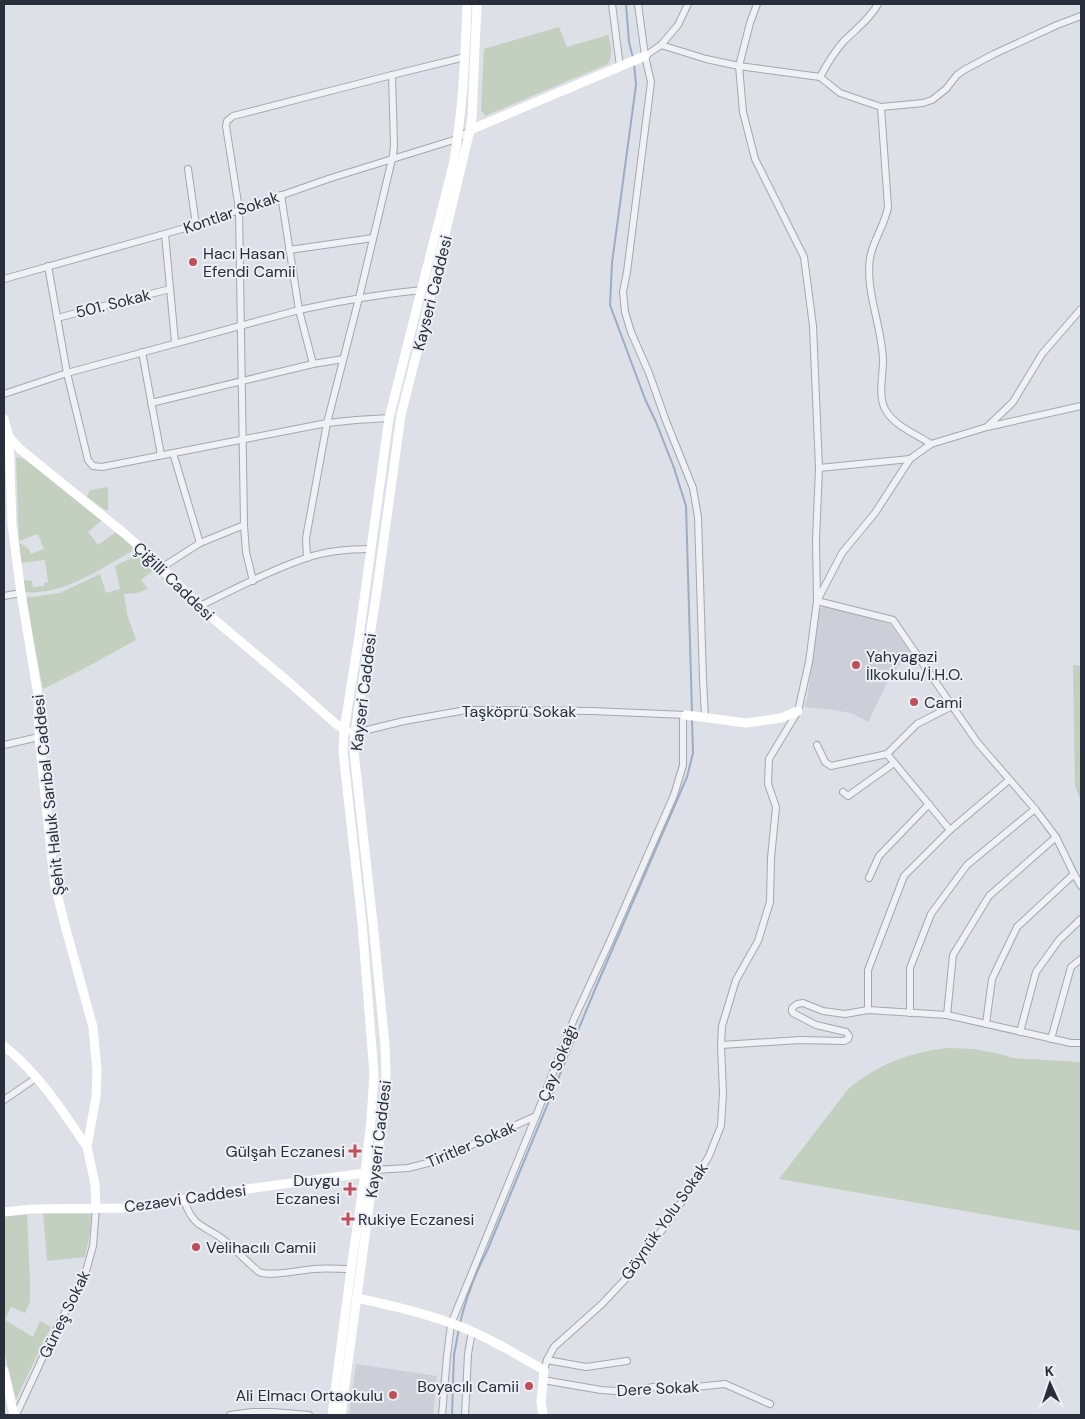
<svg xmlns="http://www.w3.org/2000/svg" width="1085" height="1419" font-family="'DM Sans',sans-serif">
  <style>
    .built { fill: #cccfd7 }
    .green { fill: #c3cfbf }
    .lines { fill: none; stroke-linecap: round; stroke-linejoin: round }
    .stream { stroke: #9badc3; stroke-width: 2 }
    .street-casing { stroke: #a3a7af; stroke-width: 8 }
    .street { stroke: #f0f1f4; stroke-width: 6 }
    .secondary { stroke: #fff; stroke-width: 9 }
    .poi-dot { fill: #c04d5a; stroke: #eceff4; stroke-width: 2 }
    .labels { text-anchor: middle; stroke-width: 4; stroke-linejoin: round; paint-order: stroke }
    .street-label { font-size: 16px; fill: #282e3b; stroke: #eceff4 }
    .poi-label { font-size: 16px; fill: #282e3b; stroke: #eceff4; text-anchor: start }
  </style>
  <rect width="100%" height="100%" fill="#dde0e6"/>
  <!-- built -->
  <g class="built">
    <polygon points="829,605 890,624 909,651 889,679 868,722 851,713 827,709 804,707 807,699 820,608"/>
    <polygon points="356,1364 437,1376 433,1415 349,1415"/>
  </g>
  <!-- green -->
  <g class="green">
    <path d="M 559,27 L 567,47 L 608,35 C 612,46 613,54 608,64 L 485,116 L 481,110 L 484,49 Z"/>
    <path d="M 16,457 L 21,458 L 24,459 L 102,520 L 88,532 L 98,545 L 116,532 L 132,545 L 132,551 C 100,569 63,596 24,592 L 22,580 L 32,581 L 33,587 L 44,586 L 44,583 L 48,582 L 45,560 L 21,563 L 19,543 L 28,548 L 31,554 L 44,549 L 38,534 L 19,541 Z"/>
    <polygon points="108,487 108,509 107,511 87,497 90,490"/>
    <polygon points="142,553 155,569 141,580 148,589 137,593 124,594 127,614 136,640 83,669 43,689 25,598 60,593 100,574 106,593 120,589 115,566"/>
    <polygon points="1073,665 1081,666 1081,801 1075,786"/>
    <path d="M 948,1048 L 974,1049 L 1000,1054 L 1013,1058 L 1081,1062 L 1081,1231 L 779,1179 L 849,1088 C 879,1064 910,1052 948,1048 Z"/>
    <polygon points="43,1213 91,1214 90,1232 85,1257 47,1261"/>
    <polygon points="27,1214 30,1282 30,1302 25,1313 11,1307 5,1320 33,1337 40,1321 51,1327 16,1399 4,1352 4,1216"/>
  </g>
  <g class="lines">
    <!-- stream -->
    <g class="stream">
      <polyline points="626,4 629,42 633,58"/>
      <polyline points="634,63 636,85 612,263 610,305 645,399 656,422 674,468 686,506 692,712"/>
      <path d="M 460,1323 C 466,1298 475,1274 487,1251 L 596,987 L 687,777 L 693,753 L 692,720"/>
      <polyline points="452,1415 454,1355 459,1328"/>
    </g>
    <defs>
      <g id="street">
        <polyline points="612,4 620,67"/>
        <polyline points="638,4 645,56 651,82 627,272 623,292 625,312 631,332 649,373 666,421 693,488 698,517 703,679 705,717"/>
        <polyline points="661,45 706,59 739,66 820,77 840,93 881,107 923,103 932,100 946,89 957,75 964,70 994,54 1057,25 1081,16"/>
        <polyline points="645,56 661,45 678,25 688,4"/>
        <path d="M 820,77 C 827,64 834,52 844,41 C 856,29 870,19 878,4"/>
        <path d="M 881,107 L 888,207 C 885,225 873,240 870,258 C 865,291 882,326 883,360 C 883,376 878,395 885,409 C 894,426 916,434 931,444"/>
        <polyline points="188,169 196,225"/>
        <polyline points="281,195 299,310 313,364"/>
        <polyline points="165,234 175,342"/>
        <polyline points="289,250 373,238"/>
        <polyline points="48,266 67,373 88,460 93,466 102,467 327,423 356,420 389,418"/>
        <polyline points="4,279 196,225 331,178 457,139 470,130"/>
        <polyline points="57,318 170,289"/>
        <polyline points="142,352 161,455"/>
        <path d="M 4,394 L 67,373 L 299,310 C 340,301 380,294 422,290"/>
        <polyline points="151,403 313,364 343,359"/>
        <polyline points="1081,406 987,427 931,444 910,459 875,513 842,553 817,601 893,620 977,742 1035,809 1056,837 1074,874 1081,886"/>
        <polyline points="988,426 1013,402 1042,354 1081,309"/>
        <polyline points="173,453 200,543"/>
        <polyline points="819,468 910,459"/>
        <polyline points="307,558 306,538 327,423 359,298 393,155 394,145 392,75"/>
        <polyline points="161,568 200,543 244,525"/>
        <polyline points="253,581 246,552 244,525 239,209 226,126 227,121 233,116 392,75 465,57"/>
        <polyline points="4,596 21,593"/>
        <path d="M 200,606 C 234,589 269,571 306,558 C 326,551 349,549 371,549"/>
        <polyline points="355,733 404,721 466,710 592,711 686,715"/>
        <polyline points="4,745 39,737"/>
        <polyline points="817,745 825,762 831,766 887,754"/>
        <polyline points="843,792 848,796 894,763"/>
        <polyline points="950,830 887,754 917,724 952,706"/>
        <polyline points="869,878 879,856 929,804"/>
        <polyline points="868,1010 868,970 904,876 950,830 1009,780"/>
        <polyline points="910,1013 910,968 931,914 967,865 1035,809"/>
        <polyline points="947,1015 953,955 989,896 1056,837"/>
        <polyline points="986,1024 992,979 1017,927 1074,874"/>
        <polyline points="1020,1032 1036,972 1059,940 1081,919"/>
        <polyline points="1051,1039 1071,967 1081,959"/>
        <polyline points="721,1045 800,1040 844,1041 848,1039 849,1036 846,1032 816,1025 793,1013 792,1011 792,1008 797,1004 803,1003 823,1011 845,1014 868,1010 947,1015 1071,1043 1081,1043"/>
        <polyline points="4,1100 36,1078"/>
        <polyline points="374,1170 408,1168 436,1161 536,1116"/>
        <path d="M 184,1200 C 194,1229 203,1224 224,1240 C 236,1250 247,1262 259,1272 C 271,1277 300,1270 314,1269 C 326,1268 338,1269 351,1269"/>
        <polyline points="547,1360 586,1367 627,1361"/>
        <polyline points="544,1370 547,1360 554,1347 602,1304 633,1271 679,1206 709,1156 721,1126 723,1093 721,1045 722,1026 736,980 758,941 770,902 771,858 776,807 768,784 769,759 798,711 809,662 817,601 816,540 819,468 813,326 804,257 755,159 743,112 739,66 750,23 757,4"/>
        <polyline points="543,1380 601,1390 631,1392 653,1387 676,1389 725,1384 770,1404"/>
        <polyline points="16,1415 48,1346 86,1271 93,1246 96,1208"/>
        <polyline points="230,1415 252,1412 273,1412 309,1415"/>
        <polyline points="442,1415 447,1356 451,1324 536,1116 574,1019 610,941 674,795 683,765 683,715"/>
        <polyline points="465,1415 468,1354 472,1331"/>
      </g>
    </defs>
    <!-- street casing -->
    <use href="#street" class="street-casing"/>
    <!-- street -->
    <use href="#street" class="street"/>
    <!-- secondary -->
    <g class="secondary">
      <polyline points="470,130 645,56"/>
      <polyline points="4,419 9,437 20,449 125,534 142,549 209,615 291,684 336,724 347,731"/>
      <polyline points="9,437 12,525 21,593 38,695 39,737 54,881 64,922 93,1027 97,1071 96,1097 87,1147 95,1184 96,1208"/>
      <polyline points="686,715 746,723 781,718 798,711"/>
      <path d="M 4,1046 C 39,1074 62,1110 87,1147"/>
      <polyline points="4,1212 32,1209 135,1208 254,1188 365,1173"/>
      <path d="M 357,1298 C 394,1306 433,1315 469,1330 C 495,1341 519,1356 544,1370 L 541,1402 L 543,1415"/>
      <polyline points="4,1371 14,1415"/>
      <path d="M 332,1415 L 351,1269 L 365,1173 L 371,1121 L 374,1074 L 362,923 L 343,752 L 344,730 L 359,636 L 389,418 L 453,165 C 463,111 465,58 467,4"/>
      <polyline points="341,1415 374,1170 383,1123 386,1074 385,1045 373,923 354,752 355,733 376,597 401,415 417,352 470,130 472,117 477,4"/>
    </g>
  </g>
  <!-- markers -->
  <g class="poi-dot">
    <circle cx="193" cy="262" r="5"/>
    <circle cx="856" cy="665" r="5"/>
    <circle cx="914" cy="702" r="5"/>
    <path d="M352.5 1143.5h5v5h5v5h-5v5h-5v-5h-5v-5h5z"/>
    <path d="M347.5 1181.5h5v5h5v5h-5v5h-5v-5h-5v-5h5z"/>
    <path d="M345.5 1211.5h5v5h5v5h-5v5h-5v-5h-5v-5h5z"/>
    <circle cx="196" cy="1247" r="5"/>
    <circle cx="529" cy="1386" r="5"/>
    <circle cx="393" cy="1395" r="5"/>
  </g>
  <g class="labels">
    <!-- street labels -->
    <g class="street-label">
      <text transform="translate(231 212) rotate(-19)" y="6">Kontlar Sokak</text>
      <text transform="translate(432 293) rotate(-76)" y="6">Kayseri Caddesi</text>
      <text transform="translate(113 303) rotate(-14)" y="6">501. Sokak</text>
      <text transform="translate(174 581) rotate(44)" y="6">Çiğilli Caddesi</text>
      <text transform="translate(363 692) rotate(-83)" y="6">Kayseri Caddesi</text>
      <text x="519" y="717">Taşköprü Sokak</text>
      <text transform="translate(48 795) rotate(-96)" y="6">Şehit Haluk Sarıbal Caddesi</text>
      <text transform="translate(557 1063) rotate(-69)" y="6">Çay Sokağı</text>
      <text transform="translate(378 1139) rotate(-83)" y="6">Kayseri Caddesi</text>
      <text transform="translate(471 1144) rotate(-23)" y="6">Tiritler Sokak</text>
      <text transform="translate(185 1198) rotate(-8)" y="6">Cezaevi Caddesi</text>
      <text transform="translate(664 1221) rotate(-55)" y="6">Göynük Yolu Sokak</text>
      <text transform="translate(64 1314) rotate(-64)" y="6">Güneş Sokak</text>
      <text transform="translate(658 1388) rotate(-3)" y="6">Dere Sokak</text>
    </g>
    <!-- poi labels -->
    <g class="poi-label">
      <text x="203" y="259">Hacı Hasan<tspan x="203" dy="18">Efendi Camii</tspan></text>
      <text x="866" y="662">Yahyagazi<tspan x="866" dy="18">İlkokulu/İ.H.O.</tspan></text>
      <text x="924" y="708">Cami</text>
      <text x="345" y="1157" text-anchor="end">Gülşah Eczanesi</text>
      <text x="340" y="1186" text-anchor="end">Duygu<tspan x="340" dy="18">Eczanesi</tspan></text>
      <text x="358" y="1225">Rukiye Eczanesi</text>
      <text x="206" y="1253">Velihacılı Camii</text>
      <text x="519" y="1392" text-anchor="end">Boyacılı Camii</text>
      <text x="383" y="1401" text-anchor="end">Ali Elmacı Ortaokulu</text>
    </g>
  </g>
  <!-- border -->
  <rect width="1085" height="1419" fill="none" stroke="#282e3b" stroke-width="10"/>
  <!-- north arrow -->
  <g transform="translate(1050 1384) rotate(357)" stroke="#eceff4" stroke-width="4" paint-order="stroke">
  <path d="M0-4L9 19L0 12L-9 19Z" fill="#282e3b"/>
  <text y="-8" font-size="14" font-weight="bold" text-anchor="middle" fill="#282e3b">K</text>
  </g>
</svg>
